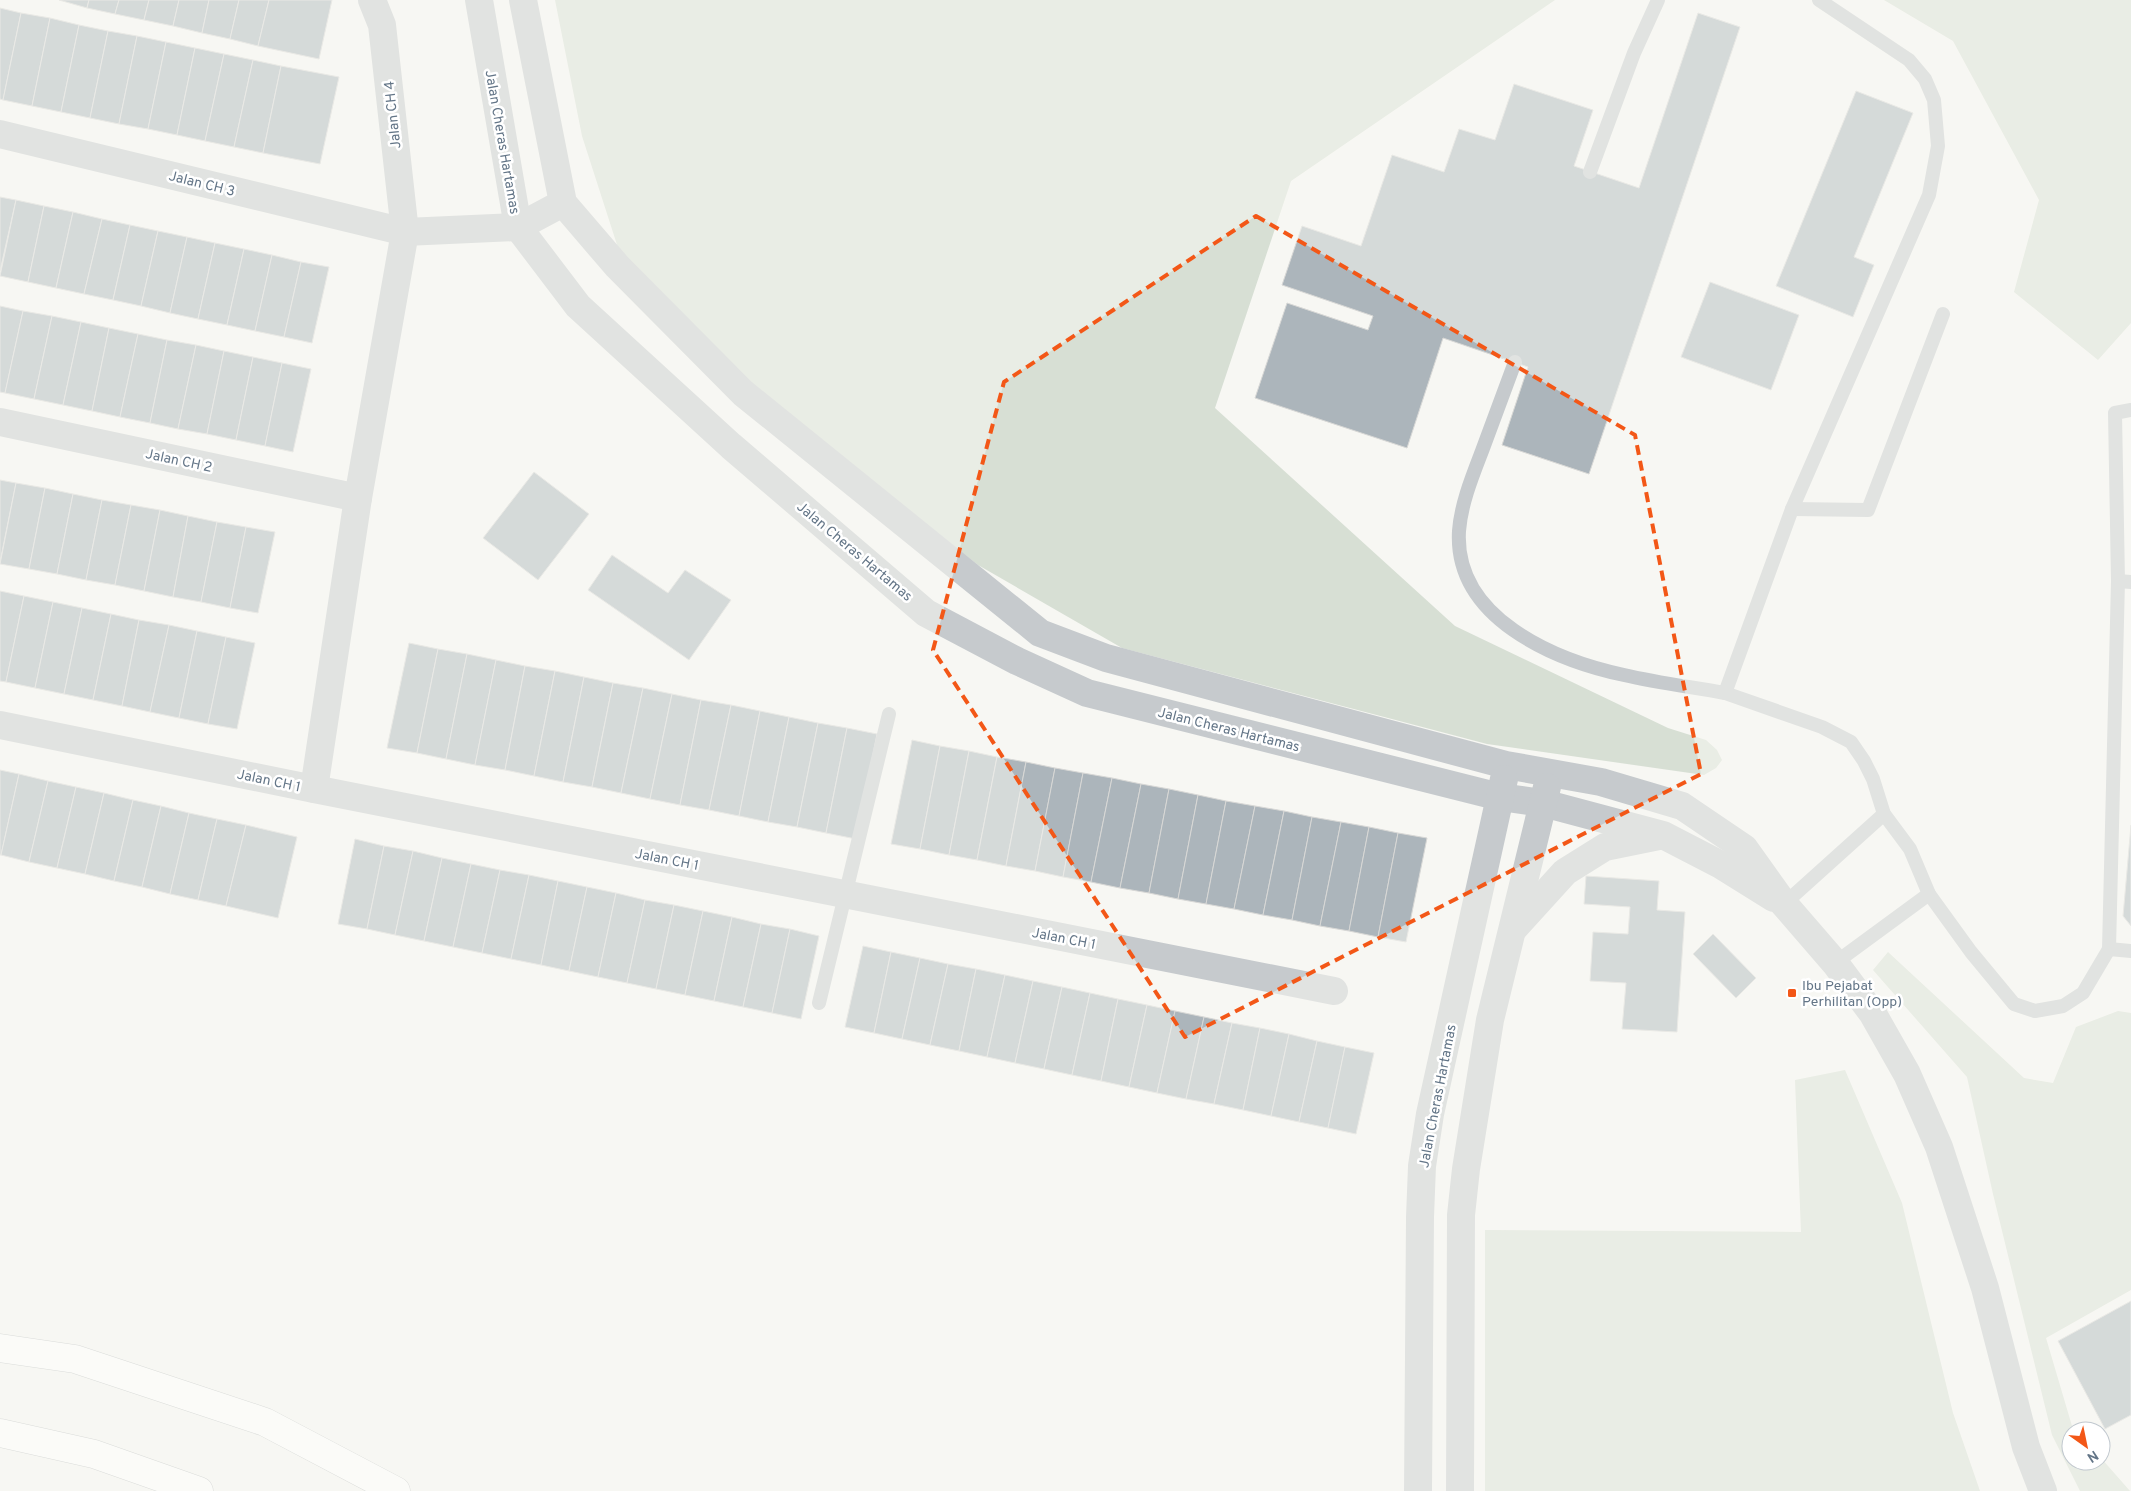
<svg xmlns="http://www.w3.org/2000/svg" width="2131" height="1491" font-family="Overpass,sans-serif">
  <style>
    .green { fill: #d7dfd4 }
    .building { fill: #acb5bb; stroke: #d8d8d6 }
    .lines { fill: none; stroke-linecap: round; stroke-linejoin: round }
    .motorway-casing { stroke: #b8bcbf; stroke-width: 29 }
    .service { stroke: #c6cacd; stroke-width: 14 }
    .minor { stroke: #c6cacd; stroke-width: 28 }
    .tertiary { stroke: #c6cacd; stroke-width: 28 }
    .motorway { stroke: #fff; stroke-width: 28 }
    .marked { fill: none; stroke: #f35717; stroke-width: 4; stroke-dasharray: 10 6; stroke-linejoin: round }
    .poi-dot { fill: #f35717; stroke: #fff; stroke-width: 2 }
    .labels { text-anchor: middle; stroke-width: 5; stroke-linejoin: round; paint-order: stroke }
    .street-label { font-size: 14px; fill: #637587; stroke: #fff }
    .poi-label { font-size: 14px; fill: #637587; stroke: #fff; text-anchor: start }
  </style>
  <rect width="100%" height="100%" fill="#f7f7f3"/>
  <!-- green -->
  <g class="green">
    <polygon points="555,0 1555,0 1291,181 1215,408 1455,626 1668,728 1706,740 1717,750 1722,760 1716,768 1704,775 1487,744 1122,648 978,565 732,372 619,251 582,136"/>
    <polygon points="1884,0 2131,0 2131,323 2098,360 2014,292 2039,200 1953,41"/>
    <polygon points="1888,952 2024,1078 2053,1083 2076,1027 2118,1011 2131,1013 2131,1290 2046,1338 2072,1426 2077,1431 2071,1431 2071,1461 2101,1461 2101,1458 2130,1491 2080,1491 2052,1435 1993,1194 1967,1077 1873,970"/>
    <polygon points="1845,1070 1902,1203 1953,1413 1980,1491 1485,1491 1485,1230 1801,1232 1795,1080"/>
  </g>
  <!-- building -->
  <g class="building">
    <polygon points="59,0 89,0 87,8"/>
    <polygon points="89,0 119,0 115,14 87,8"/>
    <polygon points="119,0 149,0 144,20 115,14"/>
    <polygon points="149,0 179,0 173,26 144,20"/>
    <polygon points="179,0 209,0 202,33 173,26"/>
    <polygon points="209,0 239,0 230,39 202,33"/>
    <polygon points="239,0 269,0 258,46 230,39"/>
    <polygon points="269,0 332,0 319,59 258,46"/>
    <polygon points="0,8 21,13 3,100 0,99"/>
    <polygon points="21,13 50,18 32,106 3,100"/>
    <polygon points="1698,13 1740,27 1589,474 1502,445 1528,367 1443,338 1407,448 1255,398 1287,303 1368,330 1373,316 1282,285 1302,226 1361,246 1392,155 1444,172 1459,129 1495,140 1514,84 1593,110 1574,166 1639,188"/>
    <polygon points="50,18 79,25 61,112 32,106"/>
    <polygon points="79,25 108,31 90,118 61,112"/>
    <polygon points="108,31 137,36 119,124 90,118"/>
    <polygon points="137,36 166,42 148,129 119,124"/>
    <polygon points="166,42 195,48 177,135 148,129"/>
    <polygon points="195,48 224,54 205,141 177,135"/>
    <polygon points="224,54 253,60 234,147 205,141"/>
    <polygon points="253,60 281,66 263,153 234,147"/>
    <polygon points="281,66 339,77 320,164 263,153"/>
    <polygon points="1856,91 1913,113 1854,257 1874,265 1853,317 1776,286"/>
    <polygon points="0,197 16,200 0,271"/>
    <polygon points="16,200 44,206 28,282 0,276"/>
    <polygon points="44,206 73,212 56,288 28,282"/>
    <polygon points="73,212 102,219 84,294 56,288"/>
    <polygon points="102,219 130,225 113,300 84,294"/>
    <polygon points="130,225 158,231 141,306 113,300"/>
    <polygon points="158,231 187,237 170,313 141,306"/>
    <polygon points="187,237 215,243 198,319 170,313"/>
    <polygon points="215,243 244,249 227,325 198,319"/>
    <polygon points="244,249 272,255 255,331 227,325"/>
    <polygon points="272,255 301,262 284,337 255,331"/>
    <polygon points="301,262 329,267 312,343 284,337"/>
    <polygon points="1710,282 1799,315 1771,390 1681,357"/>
    <polygon points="0,306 23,311 5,393 0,392"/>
    <polygon points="23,311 52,316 34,399 5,393"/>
    <polygon points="52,316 81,322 63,405 34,399"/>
    <polygon points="81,322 109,328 92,411 63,405"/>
    <polygon points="109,328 138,334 120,417 92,411"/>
    <polygon points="138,334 167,340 150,423 120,417"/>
    <polygon points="167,340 196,345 178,429 150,423"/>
    <polygon points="196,345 224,351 207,434 178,429"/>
    <polygon points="224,351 253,357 236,440 207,434"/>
    <polygon points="253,357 282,363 265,446 236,440"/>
    <polygon points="282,363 311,369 293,452 265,446"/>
    <polygon points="534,472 589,514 538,580 483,538"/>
    <polygon points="0,480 16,483 0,562"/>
    <polygon points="16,483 45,488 29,569 0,564"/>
    <polygon points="45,488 73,494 57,574 29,569"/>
    <polygon points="73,494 102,500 86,580 57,574"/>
    <polygon points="102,500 131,505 115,585 86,580"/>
    <polygon points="131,505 160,510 144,591 115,585"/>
    <polygon points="160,510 188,516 173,597 144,591"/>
    <polygon points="188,516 217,522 201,602 173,597"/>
    <polygon points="217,522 246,527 230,608 201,602"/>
    <polygon points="246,527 275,532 258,613 230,608"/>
    <polygon points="612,555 668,593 685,570 731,600 689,660 588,590"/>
    <polygon points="0,591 24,596 6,682 0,681"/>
    <polygon points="24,596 53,602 35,688 6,682"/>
    <polygon points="53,602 82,608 64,694 35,688"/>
    <polygon points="82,608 111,614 93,700 64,694"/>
    <polygon points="111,614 139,620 122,706 93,700"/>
    <polygon points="139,620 169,625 150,712 122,706"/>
    <polygon points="169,625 197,631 179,718 150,712"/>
    <polygon points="197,631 226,637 208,724 179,718"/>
    <polygon points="226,637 255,643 237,729 208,724"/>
    <polygon points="409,643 438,649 417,753 387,748"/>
    <polygon points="438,649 467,654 446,759 417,753"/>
    <polygon points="467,654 496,660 475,765 446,759"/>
    <polygon points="496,660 525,666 505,770 475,765"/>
    <polygon points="525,666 555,671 534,776 505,770"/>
    <polygon points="555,671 584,677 563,782 534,776"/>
    <polygon points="584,677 613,683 592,787 563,782"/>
    <polygon points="613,683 643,688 621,793 592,787"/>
    <polygon points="643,688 672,694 650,799 621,793"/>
    <polygon points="672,694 701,700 680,805 650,799"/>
    <polygon points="701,700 731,705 709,810 680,805"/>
    <polygon points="731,705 760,711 739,816 709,810"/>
    <polygon points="760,711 789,717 768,822 739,816"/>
    <polygon points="789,717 818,723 797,827 768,822"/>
    <polygon points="818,723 847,728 826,833 797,827"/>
    <polygon points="847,728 877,734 856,839 826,833"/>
    <polygon points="912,740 940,746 920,849 891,844"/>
    <polygon points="940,746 969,751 949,855 920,849"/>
    <polygon points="969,751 997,757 977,860 949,855"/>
    <polygon points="997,757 1026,762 1006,866 977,860"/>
    <polygon points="1026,762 1055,768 1035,871 1006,866"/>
    <polygon points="1055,768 1083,773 1063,877 1035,871"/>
    <polygon points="0,770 19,774 1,855 0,855"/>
    <polygon points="1083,773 1112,778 1091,882 1063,877"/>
    <polygon points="19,774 48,781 29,862 1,855"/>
    <polygon points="1112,778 1141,784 1120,888 1091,882"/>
    <polygon points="48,781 76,787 57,868 29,862"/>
    <polygon points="1141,784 1169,789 1149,893 1120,888"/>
    <polygon points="76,787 104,793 85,874 57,868"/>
    <polygon points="1169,789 1198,795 1178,899 1149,893"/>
    <polygon points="104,793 133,800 114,881 85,874"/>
    <polygon points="1198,795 1226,801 1206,904 1178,899"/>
    <polygon points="133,800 161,806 142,887 114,881"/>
    <polygon points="1226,801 1255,806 1234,909 1206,904"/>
    <polygon points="161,806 189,813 170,894 142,887"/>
    <polygon points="1255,806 1284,811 1263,915 1234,909"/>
    <polygon points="1284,811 1312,817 1292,920 1263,915"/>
    <polygon points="189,813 217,819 198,900 170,894"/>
    <polygon points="1312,817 1341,822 1320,926 1292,920"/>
    <polygon points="217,819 246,825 226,906 198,900"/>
    <polygon points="1341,822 1369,827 1349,931 1320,926"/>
    <polygon points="246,825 297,837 278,918 226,906"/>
    <polygon points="2131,825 2131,926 2123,916"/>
    <polygon points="1369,827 1398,833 1378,937 1349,931"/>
    <polygon points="1398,833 1427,838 1406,942 1378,937"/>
    <polygon points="355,839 384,846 367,929 338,924"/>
    <polygon points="384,846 413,851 395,935 367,929"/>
    <polygon points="413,851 442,858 424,941 395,935"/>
    <polygon points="442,858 471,864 453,947 424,941"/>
    <polygon points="471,864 500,870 482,953 453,947"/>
    <polygon points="500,870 529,875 511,959 482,953"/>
    <polygon points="529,875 558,881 541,965 511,959"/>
    <polygon points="1586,876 1659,881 1657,910 1685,912 1677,1032 1622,1029 1626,983 1590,981 1593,932 1628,934 1630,907 1584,904"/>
    <polygon points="558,881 587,887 569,971 541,965"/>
    <polygon points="587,887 616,893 598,977 569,971"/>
    <polygon points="616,893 645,900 627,983 598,977"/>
    <polygon points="645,900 674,905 656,989 627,983"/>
    <polygon points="674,905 703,911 685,995 656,989"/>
    <polygon points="703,911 732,917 714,1001 685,995"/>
    <polygon points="732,917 761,924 743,1007 714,1001"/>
    <polygon points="761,924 790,929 772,1013 743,1007"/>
    <polygon points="790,929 819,936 801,1019 772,1013"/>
    <polygon points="1713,934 1756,978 1736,998 1693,954"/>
    <polygon points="863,946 891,952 874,1033 845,1027"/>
    <polygon points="891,952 920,958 902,1039 874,1033"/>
    <polygon points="920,958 948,964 930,1045 902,1039"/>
    <polygon points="948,964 976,969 959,1051 930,1045"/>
    <polygon points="976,969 1005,975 987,1057 959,1051"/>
    <polygon points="1005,975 1033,981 1015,1063 987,1057"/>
    <polygon points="1033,981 1062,987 1044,1069 1015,1063"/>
    <polygon points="1062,987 1090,993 1072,1075 1044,1069"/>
    <polygon points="1090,993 1118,999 1101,1081 1072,1075"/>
    <polygon points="1118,999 1147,1005 1129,1087 1101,1081"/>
    <polygon points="1147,1005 1175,1011 1157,1093 1129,1087"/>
    <polygon points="1175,1011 1204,1017 1186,1099 1157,1093"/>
    <polygon points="1204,1017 1232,1023 1214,1104 1186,1099"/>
    <polygon points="1232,1023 1260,1028 1243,1110 1214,1104"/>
    <polygon points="1260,1028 1289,1034 1271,1116 1243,1110"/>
    <polygon points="1289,1034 1317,1041 1299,1122 1271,1116"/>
    <polygon points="1317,1041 1345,1047 1328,1128 1299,1122"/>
    <polygon points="1345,1047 1374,1053 1356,1134 1328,1128"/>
    <polygon points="2131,1301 2131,1415 2105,1429 2058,1341"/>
  </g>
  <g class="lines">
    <defs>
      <g id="motorway">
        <polyline points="0,1348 75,1359 265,1422 396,1491"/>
        <polyline points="0,1433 94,1454 199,1491"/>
      </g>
    </defs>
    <!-- motorway casing -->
    <use href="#motorway" class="motorway-casing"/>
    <!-- service -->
    <g class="service">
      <polyline points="1590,172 1634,53 1658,0"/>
      <path d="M 1515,362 C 1504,392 1493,422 1482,451 C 1472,477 1461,504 1459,531 C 1454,618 1554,660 1624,675 C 1658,683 1692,687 1725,693 L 1792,509 L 1929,195 L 1938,146 L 1934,100 L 1925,79 L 1909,60 L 1819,0"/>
      <polyline points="1792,509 1868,510 1943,314"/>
      <polyline points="2118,581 2131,582"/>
      <polyline points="1725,693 1822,727 1851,742 1864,761 1873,779 1884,814 1910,849 1929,894 1971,952 2014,1004 2035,1011 2063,1006 2083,993 2109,949 2118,581 2115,413 2131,410"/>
      <polyline points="1784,904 1884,814"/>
      <polyline points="2109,949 2131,951"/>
      <polyline points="1835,963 1929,894"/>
      <polyline points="819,1003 889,714"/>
    </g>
    <!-- minor -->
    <g class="minor">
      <polyline points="0,134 405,232 382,25 372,0"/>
      <polyline points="0,422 358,498"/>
      <polyline points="0,725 314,789 1334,991"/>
      <polyline points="314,789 358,498 405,232 518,227 563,203"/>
    </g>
    <!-- tertiary -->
    <g class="tertiary">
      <polyline points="479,0 518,227 578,306 731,446 926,613 1017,661 1087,693 1500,797 1543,803 1663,835 1721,865 1774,898"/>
      <polyline points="523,0 563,203 617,266 743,393 1040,633 1106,658 1506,765 1601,782 1682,806 1744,848 1784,904 1835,963 1873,1014 1907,1074 1939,1147 1985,1288 2026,1447 2043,1491"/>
      <polyline points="1515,927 1565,872 1605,847 1659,836"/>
      <polyline points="1418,1491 1420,1217 1422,1166 1430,1114 1504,779"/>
      <polyline points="1460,1491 1461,1215 1466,1169 1490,1020 1547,787"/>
    </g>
    <!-- motorway -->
    <use href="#motorway" class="motorway"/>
  </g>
  <!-- marked area -->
  <path d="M0 0H2131V1491H0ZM 1256,216 L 1635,435 L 1701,774 L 1185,1037 L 933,650 L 1004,382 Z" fill="#f7f7f3" fill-opacity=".55" fill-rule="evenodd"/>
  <path class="marked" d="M 1256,216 L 1635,435 L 1701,774 L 1185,1037 L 933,650 L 1004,382 Z"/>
  <!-- markers -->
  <rect class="poi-dot" x="1787" y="988" width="10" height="10" rx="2.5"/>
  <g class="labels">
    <!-- street labels -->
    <g class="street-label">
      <text transform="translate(392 115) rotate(-96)" y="5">Jalan CH 4</text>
      <text transform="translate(503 142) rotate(80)" y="5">Jalan Cheras Hartamas</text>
      <text transform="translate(202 183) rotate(14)" y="5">Jalan CH 3</text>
      <text transform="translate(179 460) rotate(12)" y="5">Jalan CH 2</text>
      <text transform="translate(855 551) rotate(40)" y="5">Jalan Cheras Hartamas</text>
      <text transform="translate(1229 729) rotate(14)" y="5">Jalan Cheras Hartamas</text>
      <text transform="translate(269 780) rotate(12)" y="5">Jalan CH 1</text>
      <text transform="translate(667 859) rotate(11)" y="5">Jalan CH 1</text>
      <text transform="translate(1064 938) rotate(11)" y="5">Jalan CH 1</text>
      <text transform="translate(1437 1096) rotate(-79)" y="5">Jalan Cheras Hartamas</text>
    </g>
    <!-- poi labels -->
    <g class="poi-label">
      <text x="1802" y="990">Ibu Pejabat<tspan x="1802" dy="16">Perhilitan (Opp)</tspan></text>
    </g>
  </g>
  <!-- north arrow -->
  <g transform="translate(2086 1446) rotate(147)"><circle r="24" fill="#ffffff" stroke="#c1c8cf"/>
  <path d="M0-4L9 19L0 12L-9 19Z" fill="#f35717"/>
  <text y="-8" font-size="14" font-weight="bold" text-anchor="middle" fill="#637587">N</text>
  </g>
</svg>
